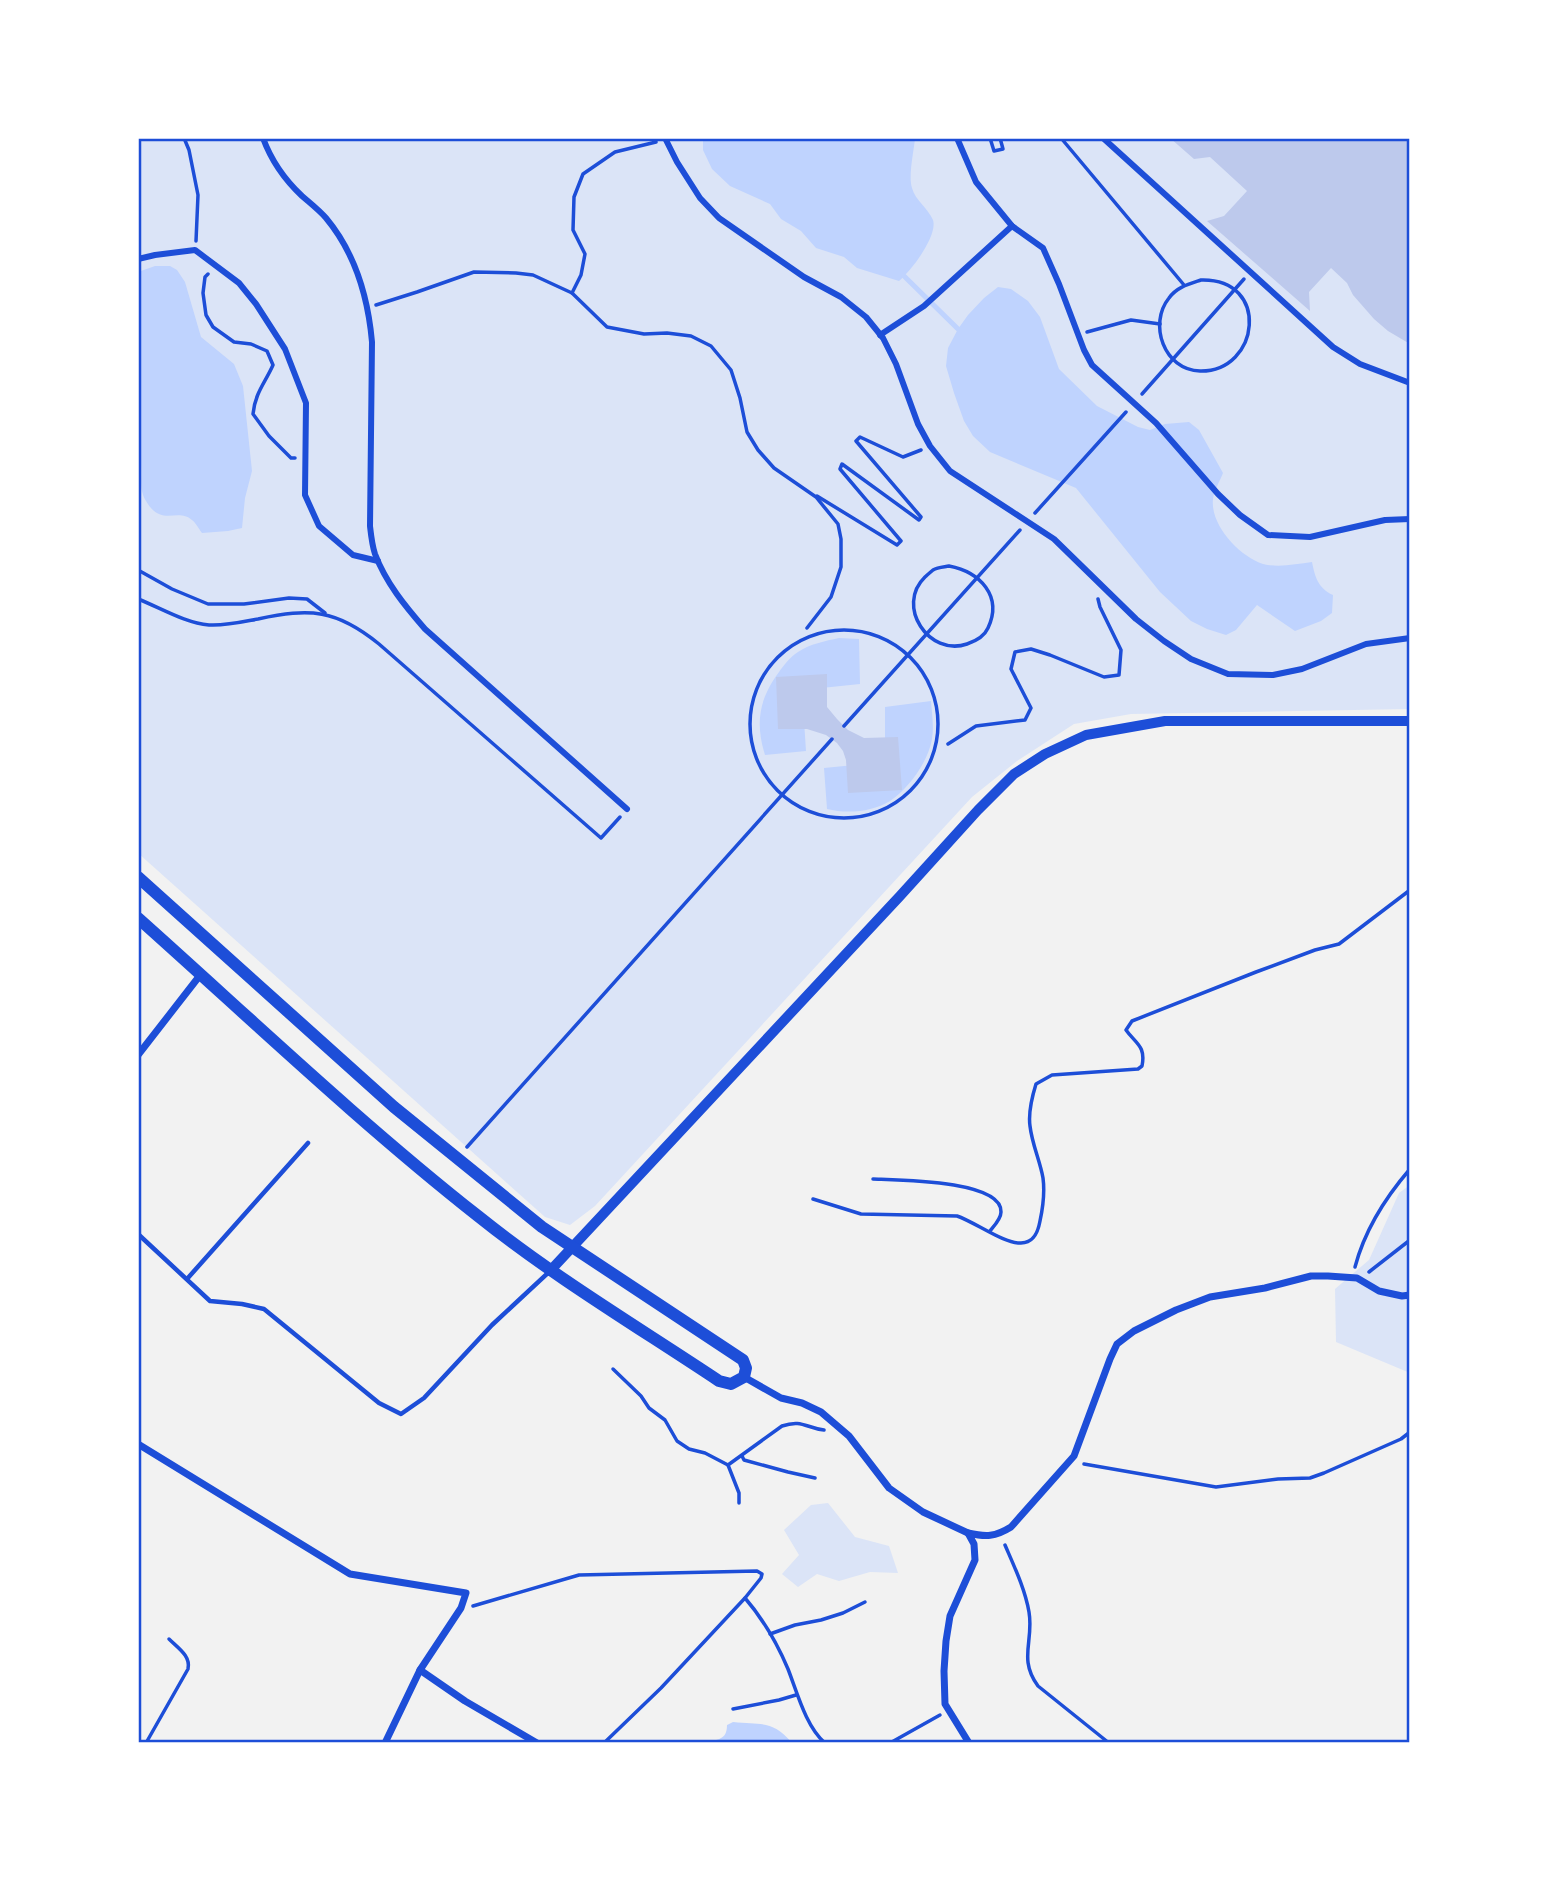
<svg xmlns="http://www.w3.org/2000/svg" width="1548" height="1881" font-family="'Sofia Sans Condensed',sans-serif">
  <style>
    .green { fill: #dbe4f7 }
    .water { fill: #bfd3fe }
    .lines { fill: none; stroke-linecap: round; stroke-linejoin: round }
    .stream { stroke: #bfd3fe; stroke-width: 5 }
    .building { fill: #bdc9ec }
    .path { stroke: #1d4ed8; stroke-width: 3.5 }
    .service { stroke: #1d4ed8; stroke-width: 4.5 }
    .pedestrian { stroke: #1d4ed8; stroke-width: 6 }
    .minor { stroke: #1d4ed8; stroke-width: 7 }
    .tertiary { stroke: #1d4ed8; stroke-width: 10 }
    .primary { stroke: #1d4ed8; stroke-width: 12 }
    .neatline { fill: none; stroke: #1d4ed8; stroke-width: 2.5 }
  </style>
  <rect width="100%" height="100%" fill="#f2f2f2"/>
  <!-- green -->
  <g class="green">
    <polygon points="138,138 1410,138 1410,709 1131,714 1074,724 1017,761 972,797 595,1206 570,1225 545,1217 138,853"/>
    <polygon points="1410,1185 1410,1373 1336,1342 1335,1289 1369,1260 1399,1193"/>
    <polygon points="828,1503 855,1537 889,1546 898,1573 870,1572 839,1581 817,1574 798,1587 782,1574 799,1555 784,1530 811,1505"/>
  </g>
  <!-- water -->
  <g class="water">
    <path d="M 703,138 L 915,138 C 914,151 908,176 912,188 C 915,200 928,208 933,220 C 938,236 911,271 899,281 L 857,268 L 844,257 L 816,248 L 801,231 L 781,219 L 770,204 L 730,186 L 712,169 L 703,150 Z"/>
    <path d="M 155,266 L 170,266 L 177,270 L 185,282 L 201,337 L 234,364 L 243,386 L 252,471 L 245,498 L 242,528 L 228,531 L 202,533 C 199,529 196,523 192,520 C 177,507 162,528 146,501 C 139,490 142,478 141,465 C 137,401 138,336 138,272 Z"/>
    <path d="M 998,287 L 1011,289 L 1028,301 L 1040,317 L 1059,369 L 1097,406 L 1138,427 L 1150,430 L 1165,424 L 1189,422 L 1199,430 L 1223,473 C 1220,481 1214,490 1213,499 C 1210,525 1239,556 1263,564 C 1279,568 1296,564 1312,562 C 1315,577 1318,588 1333,595 L 1332,613 L 1321,621 L 1295,631 L 1257,605 L 1236,630 L 1226,635 L 1207,629 L 1191,621 L 1160,592 L 1076,488 L 990,452 L 973,436 L 964,421 L 954,393 L 946,366 L 948,348 L 958,329 L 968,315 L 984,298 Z"/>
    <path d="M 839,638 L 859,639 L 860,684 L 802,690 L 806,751 L 765,755 C 755,723 759,699 779,672 C 784,665 790,657 798,652 C 810,644 825,641 839,638 Z"/>
    <path d="M 931,701 C 932,714 934,727 932,739 C 928,762 909,788 890,801 C 872,812 847,814 827,809 L 824,768 L 885,762 L 885,707 Z"/>
    <path d="M 733,1722 C 761,1725 773,1720 792,1743 L 715,1743 L 716,1740 C 724,1738 727,1734 727,1725 Z"/>
  </g>
  <g class="lines">
    <!-- stream -->
    <polyline class="stream" points="904,276 958,329"/>
  </g>
  <!-- building -->
  <g class="building">
    <polygon points="1170,138 1410,138 1410,344 1388,331 1374,319 1353,295 1347,283 1331,268 1309,292 1310,311 1207,221 1224,216 1247,191 1210,157 1194,159"/>
    <polygon points="827,674 827,707 837,719 848,730 864,738 898,737 902,790 848,793 846,760 843,751 837,743 826,735 807,729 778,729 776,677"/>
  </g>
  <g class="lines">
    <!-- path -->
    <g class="path">
      <polyline points="184,138 189,150 198,195 196,241"/>
      <polyline points="990,138 994,151 1003,149 1000,138"/>
      <polyline points="1061,138 1184,285"/>
      <path d="M 208,274 L 205,277 L 203,293 L 206,315 L 213,327 L 234,342 L 251,344 L 267,351 L 273,365 C 265,383 255,393 253,414 L 269,436 L 291,458 L 295,458"/>
      <path d="M 1201,280 C 1271,278 1260,372 1200,371 C 1164,370 1148,324 1169,298 C 1177,287 1189,284 1201,280 Z"/>
      <polyline points="572,293 581,275 585,254 573,230 574,197 583,174 615,152 656,142"/>
      <polyline points="376,305 417,292 474,272 516,273 533,275 572,293 607,327 644,334 667,333 691,336 711,346 731,370 740,398 747,432 758,450 774,468 816,497 838,524 841,539 841,567 831,597 807,628"/>
      <polyline points="1087,332 1131,320 1160,324"/>
      <polyline points="1142,394 1244,279"/>
      <polyline points="817,496 897,545 901,541 840,469 842,464 919,520 921,517 856,441 860,437 903,457 921,450"/>
      <polyline points="1035,513 1126,412"/>
      <path d="M 949,566 C 980,572 1003,596 988,628 C 984,637 976,641 967,644 C 929,657 895,606 925,577 C 926,576 933,570 933,570 C 938,567 945,567 949,566 Z"/>
      <polyline points="138,570 172,589 208,604 244,604 289,598 307,599 325,613"/>
      <path d="M 138,599 C 161,608 185,623 209,625 C 225,626 242,622 258,619 C 310,608 336,609 379,644 L 601,838 L 620,817"/>
      <circle cx="844" cy="724" r="94"/>
      <polyline points="844,726 1020,530"/>
      <polyline points="948,744 976,726 1025,720 1031,708 1011,669 1015,652 1031,649 1050,655 1104,677 1119,675 1121,650 1100,607 1098,599"/>
      <polyline points="467,1147 832,739"/>
      <path d="M 873,1179 C 896,1180 1002,1180 1001,1212 C 1001,1219 994,1226 990,1231"/>
      <path d="M 813,1199 L 861,1214 L 957,1216 C 975,1222 1004,1244 1021,1243 C 1034,1243 1038,1232 1040,1221 C 1043,1207 1045,1193 1043,1178 C 1040,1161 1032,1144 1030,1126 C 1028,1112 1032,1097 1036,1084 L 1052,1075 L 1138,1069 L 1142,1066 C 1146,1046 1136,1044 1126,1030 L 1132,1021 L 1256,972 L 1315,950 L 1339,944 L 1410,890"/>
      <path d="M 1355,1267 C 1365,1229 1385,1198 1410,1169"/>
      <polyline points="1369,1272 1410,1240"/>
      <polyline points="613,1369 641,1396 649,1408 665,1420 677,1441 689,1449 705,1453 728,1465"/>
      <polyline points="742,1456 744,1460 788,1472 815,1478"/>
      <polyline points="1084,1464 1216,1487 1278,1479 1310,1478 1324,1473 1401,1439 1410,1432"/>
      <path d="M 739,1503 L 739,1493 L 728,1465 L 782,1426 C 802,1419 806,1428 824,1430"/>
      <path d="M 1005,1545 C 1014,1566 1025,1589 1029,1612 C 1034,1641 1018,1659 1038,1686 L 1109,1743"/>
      <polyline points="473,1606 579,1575 757,1571 762,1574 761,1578 745,1598"/>
      <polyline points="770,1634 795,1625 821,1620 843,1613 865,1602"/>
      <polyline points="733,1709 779,1700 796,1695"/>
      <path d="M 146,1743 L 188,1669 C 191,1656 178,1648 169,1639"/>
      <path d="M 604,1743 L 661,1688 L 745,1598 C 763,1619 777,1643 788,1669 C 797,1692 806,1727 825,1743"/>
      <polyline points="890,1743 940,1715"/>
    </g>
    <!-- service -->
    <g class="service">
      <polyline points="138,1234 210,1301 242,1304 264,1309 379,1403 401,1414 424,1398 492,1325 550,1271"/>
      <polyline points="187,1279 308,1143"/>
    </g>
    <!-- pedestrian -->
    <g class="pedestrian">
      <path d="M 263,138 C 271,160 285,180 302,196 C 310,203 319,210 326,218 C 356,254 368,297 372,342 L 370,526 C 371,535 372,545 375,554 C 386,583 405,606 425,629 L 627,809"/>
      <polyline points="665,138 677,162 700,198 719,218 804,277 841,297 866,317 883,338 896,364 918,424 930,446 950,471 1054,539 1136,619 1164,641 1191,659 1228,674 1273,675 1302,669 1366,644 1410,638"/>
      <polyline points="957,138 976,182 1012,226 1043,248 1059,284 1084,350 1092,365 1156,423 1218,494 1240,515 1268,535 1310,537 1385,520 1410,519"/>
      <polyline points="1103,138 1333,347 1360,364 1410,383"/>
      <polyline points="138,259 155,255 195,250 239,283 256,304 285,349 306,403 305,495 319,526 353,555 378,561"/>
      <polyline points="880,335 924,306 1012,226"/>
    </g>
    <!-- minor -->
    <g class="minor">
      <polyline points="138,1055 201,974"/>
      <polyline points="744,1377 781,1398 802,1403 821,1412 849,1436 889,1488 923,1512 968,1533"/>
      <polyline points="138,1444 350,1574 466,1593 461,1608 420,1670 385,1743"/>
      <polyline points="420,1670 465,1701 537,1743"/>
      <path d="M 969,1743 L 945,1704 L 944,1671 L 946,1641 L 950,1616 L 975,1560 L 974,1544 L 968,1533 C 986,1537 995,1537 1011,1527 L 1074,1456 L 1110,1359 L 1117,1344 L 1134,1331 L 1176,1310 L 1210,1297 L 1265,1288 L 1311,1276 L 1328,1276 L 1357,1278 L 1379,1291 L 1402,1296 L 1410,1295"/>
    </g>
    <!-- tertiary -->
    <polyline class="tertiary" points="550,1271 900,896 978,810 1014,774 1045,754 1086,735 1165,721 1410,721"/>
    <!-- primary -->
    <path class="primary" d="M 138,877 L 394,1107 L 542,1227 L 743,1360 L 746,1368 L 744,1377 L 731,1384 L 719,1381 C 638,1327 554,1277 478,1216 C 360,1123 250,1018 138,918"/>
  </g>
  <!-- border -->
  <rect width="1548" height="1881" fill="none" stroke="#ffffff" stroke-width="280"/>
  <rect x="140" y="140" width="1268" height="1601" class="neatline"/>
</svg>
